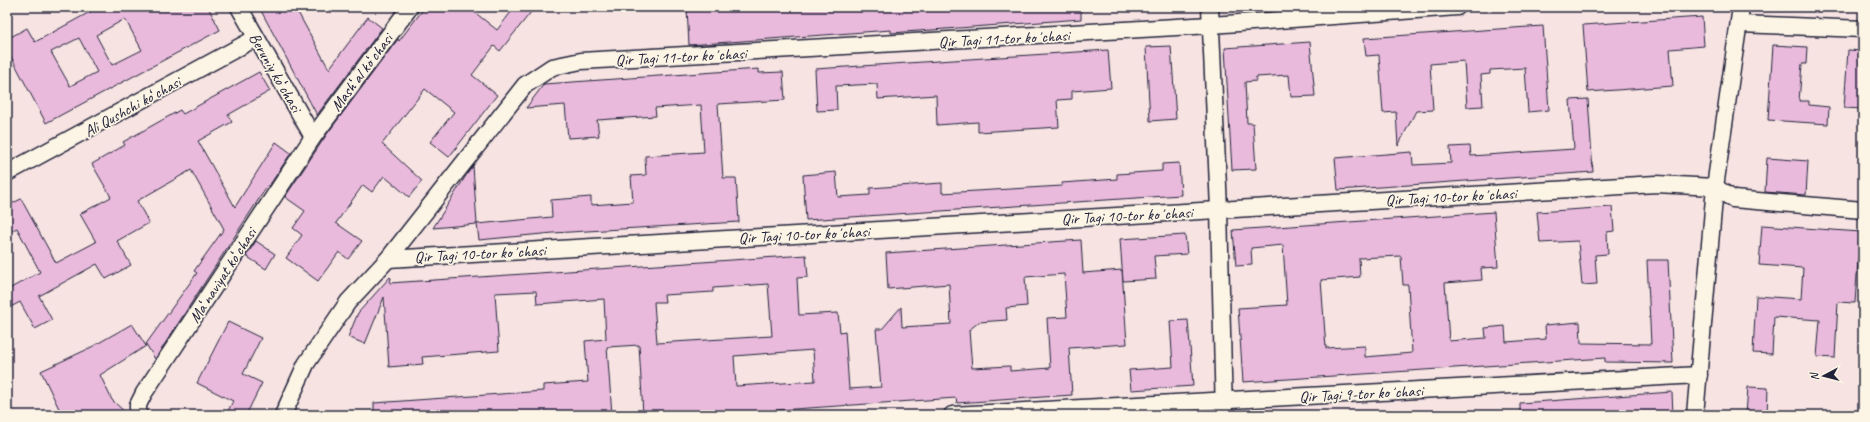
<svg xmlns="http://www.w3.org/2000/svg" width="1870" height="422" font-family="Caveat,sans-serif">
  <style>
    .building { fill: #e9badc; stroke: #22223b; fill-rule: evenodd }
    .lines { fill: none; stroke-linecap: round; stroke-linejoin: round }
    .minor-casing { stroke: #22223b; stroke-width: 19 }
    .minor { stroke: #fcf5e5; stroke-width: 16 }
    .labels { text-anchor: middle; stroke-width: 3.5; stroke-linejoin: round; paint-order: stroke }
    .street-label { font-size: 16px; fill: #22223b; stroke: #fcf5e5 }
  </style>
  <rect width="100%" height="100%" fill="#f6e3e2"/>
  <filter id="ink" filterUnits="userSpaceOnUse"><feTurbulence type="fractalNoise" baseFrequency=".025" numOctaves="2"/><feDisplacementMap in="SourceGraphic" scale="8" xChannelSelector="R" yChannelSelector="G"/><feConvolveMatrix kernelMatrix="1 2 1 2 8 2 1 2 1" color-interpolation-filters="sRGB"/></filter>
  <g filter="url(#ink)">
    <!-- building -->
    <g class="building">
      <path d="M 99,7 L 208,7 L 220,30 L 46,123 L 7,49 L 7,39 L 27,28 L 35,42 ZM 125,19 L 142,50 L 112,65 L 96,35 ZM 79,38 L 97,72 L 70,86 L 51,52 Z"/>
      <polygon points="259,7 295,7 329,69 368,17 382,28 317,115"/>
      <polygon points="425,7 468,7 497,30 515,7 535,7 500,51 494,46 472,75 497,95 449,157 430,142 454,112 425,89 382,144 422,181 409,197 384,176 372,192 363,185 336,223 362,241 348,259 339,252 318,281 286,258 302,235 293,228 305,211 285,197 327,134 398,39 399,41"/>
      <polygon points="1081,7 1081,19 891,33 891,30 689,45 687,8"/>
      <polygon points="1702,17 1704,46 1670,49 1673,86 1588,92 1583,25"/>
      <polygon points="1543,26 1549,110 1528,112 1525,68 1490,70 1490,74 1481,75 1483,106 1467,107 1464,61 1430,64 1433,110 1416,111 1398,146 1396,112 1383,113 1379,55 1366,56 1364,38"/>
      <polygon points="1310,42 1315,96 1291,97 1289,75 1256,77 1256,81 1245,82 1247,123 1253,123 1256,169 1232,170 1225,48"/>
      <polygon points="1773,45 1807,47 1806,64 1802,64 1799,101 1809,101 1809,105 1829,107 1828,124 1768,120"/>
      <polygon points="1171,46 1176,119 1150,121 1146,47"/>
      <polygon points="1108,50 1111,88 1072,91 1072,99 1057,100 1059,127 978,132 978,122 937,125 936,95 878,99 877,84 836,86 837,110 817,111 815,69"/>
      <polygon points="1848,50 1863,51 1863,109 1844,108"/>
      <polygon points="759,69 759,73 783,72 785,100 718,104 723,178 736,178 739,222 553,233 479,240 477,224 552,217 551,200 591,197 591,205 633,202 631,176 646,175 645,156 704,152 701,105 655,108 656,116 597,120 599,136 568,138 565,105 526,108 544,84"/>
      <polygon points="259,72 270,91 228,115 232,122 198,141 235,207 276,142 291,153 269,186 268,185 155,359 146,344 197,273 194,271 224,229 191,170 137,201 149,223 117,241 131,265 106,279 97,264 39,296 52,320 35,329 20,302 7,309 7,290 40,272 17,228 7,233 7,206 21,199 56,263 96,242 80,214 111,197 92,164 125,145 123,142 180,110 183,114"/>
      <polygon points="1588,99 1593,172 1338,190 1335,158 1412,152 1413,165 1451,163 1450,147 1470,146 1471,156 1574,149 1570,100"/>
      <polygon points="1767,158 1808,161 1806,195 1765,192"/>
      <polygon points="1179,163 1181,195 806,220 803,175 836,172 838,197 870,195 870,188 942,183 942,193 1062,186 1062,183 1117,179 1117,174 1162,171 1162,164"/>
      <polygon points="473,166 477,224 433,228 467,174"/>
      <polygon points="1612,207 1614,231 1607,232 1608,254 1595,255 1597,284 1582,285 1578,241 1540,243 1537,212"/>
      <path d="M 1494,212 L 1498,267 L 1481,268 L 1482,280 L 1445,283 L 1449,341 L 1486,338 L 1485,328 L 1505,326 L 1506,342 L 1546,339 L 1545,325 L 1580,322 L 1581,343 L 1651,344 L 1647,260 L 1668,260 L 1673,363 L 1605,362 L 1605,358 L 1243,382 L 1238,308 L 1287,305 L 1283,245 L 1251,248 L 1252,265 L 1236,266 L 1233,230 ZM 1401,256 L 1403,285 L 1408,285 L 1412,353 L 1365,357 L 1365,346 L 1326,348 L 1321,280 L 1360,277 L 1359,258 Z"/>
      <polygon points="1762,225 1860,232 1855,303 1838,302 1835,358 1817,357 1820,320 1774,317 1772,354 1753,353 1756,296 1801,299 1803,268 1759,265"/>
      <polygon points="1185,235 1187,254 1154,256 1156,279 1123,281 1120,239"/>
      <path d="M 1081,240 L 1083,273 L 1122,270 L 1127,344 L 1069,348 L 1072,395 L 957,403 L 956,398 L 706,415 L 643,415 L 639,345 L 607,347 L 612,415 L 374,415 L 374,403 L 543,391 L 543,385 L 588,382 L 585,341 L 606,339 L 604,299 L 537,304 L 536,291 L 495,293 L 499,351 L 422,357 L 423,364 L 389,367 L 384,297 L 365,344 L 348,337 L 358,313 L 390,277 L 391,278 L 390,283 L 806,255 L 808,277 L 797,278 L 799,315 L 838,313 L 840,332 L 845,331 L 849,389 L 881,387 L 876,329 L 882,329 L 901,307 L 902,327 L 951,324 L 949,284 L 888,289 L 886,253 ZM 1064,274 L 1067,317 L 1047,318 L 1050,368 L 1010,371 L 1010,366 L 972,368 L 969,330 L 979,322 L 1007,320 L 1006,308 L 1027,306 L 1025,277 ZM 768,284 L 772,336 L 657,343 L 654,302 L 665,302 L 664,295 L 713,292 L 713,288 ZM 813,350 L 815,381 L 736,386 L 734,356 Z"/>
      <polygon points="256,241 275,254 266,269 246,256"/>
      <polygon points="1188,320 1193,386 1131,390 1129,370 1173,367 1170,321"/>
      <polygon points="228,322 261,338 243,374 262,383 246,415 226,415 233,401 197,383"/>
      <polygon points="132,324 146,346 100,375 112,400 128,415 62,415 41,371 88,349"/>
      <polygon points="1748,387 1768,388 1767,415 1746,415"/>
      <polygon points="1672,392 1673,415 1520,415 1520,403"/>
    </g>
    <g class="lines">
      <defs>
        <g id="minor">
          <polyline points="239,7 313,137"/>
          <polyline points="1210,7 1219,209 1224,415"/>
          <polyline points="1739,24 1863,29"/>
          <polyline points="7,173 256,38"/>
          <polyline points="388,259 1656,184 1715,187 1733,199 1863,210"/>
          <polyline points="138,415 138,405 144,393 313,137 410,7"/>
          <polyline points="283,415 306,364 348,302 388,259 525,85 552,67 581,61 1211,25 1457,7"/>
          <polyline points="952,415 1699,375"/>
          <polyline points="1695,415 1715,187 1741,7"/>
        </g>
      </defs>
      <!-- minor casing -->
      <use href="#minor" class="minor-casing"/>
      <!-- minor -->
      <use href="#minor" class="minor"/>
    </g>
  </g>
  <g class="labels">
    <!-- street labels -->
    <g class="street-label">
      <text transform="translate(1004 38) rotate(-3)" y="6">Qir Tagi 11-tor koʼchasi</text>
      <text transform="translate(681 56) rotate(-3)" y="6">Qir Tagi 11-tor koʼchasi</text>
      <text transform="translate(276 72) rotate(60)" y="6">Beruniy koʻchasi</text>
      <text transform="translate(361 72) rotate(-53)" y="6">Mashʻal koʻchasi</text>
      <text transform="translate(132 106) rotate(-29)" y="6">Ali Qushchi koʻchasi</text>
      <text transform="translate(1451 196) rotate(-3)" y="6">Qir Tagi 10-tor koʼchasi</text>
      <text transform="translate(1127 215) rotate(-3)" y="6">Qir Tagi 10-tor koʼchasi</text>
      <text transform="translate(804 234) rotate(-3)" y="6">Qir Tagi 10-tor koʼchasi</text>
      <text transform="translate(480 253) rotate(-3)" y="6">Qir Tagi 10-tor koʼchasi</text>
      <text transform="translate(222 275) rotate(-57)" y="6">Maʻnaviyat koʻchasi</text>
      <text transform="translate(1361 393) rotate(-3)" y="6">Qir Tagi 9-tor koʼchasi</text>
    </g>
  </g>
  <!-- margin -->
  <rect width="1870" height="422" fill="none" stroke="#fcf5e5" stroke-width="24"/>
  <rect x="12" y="12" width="1846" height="398" fill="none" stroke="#22223b" stroke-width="1.5" filter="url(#ink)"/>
  <!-- north arrow -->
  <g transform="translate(1824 376) rotate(263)" stroke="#fcf5e5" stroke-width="3" paint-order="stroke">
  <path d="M0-3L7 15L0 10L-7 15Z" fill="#22223b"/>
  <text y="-6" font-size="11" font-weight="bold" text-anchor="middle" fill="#22223b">N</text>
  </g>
</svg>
